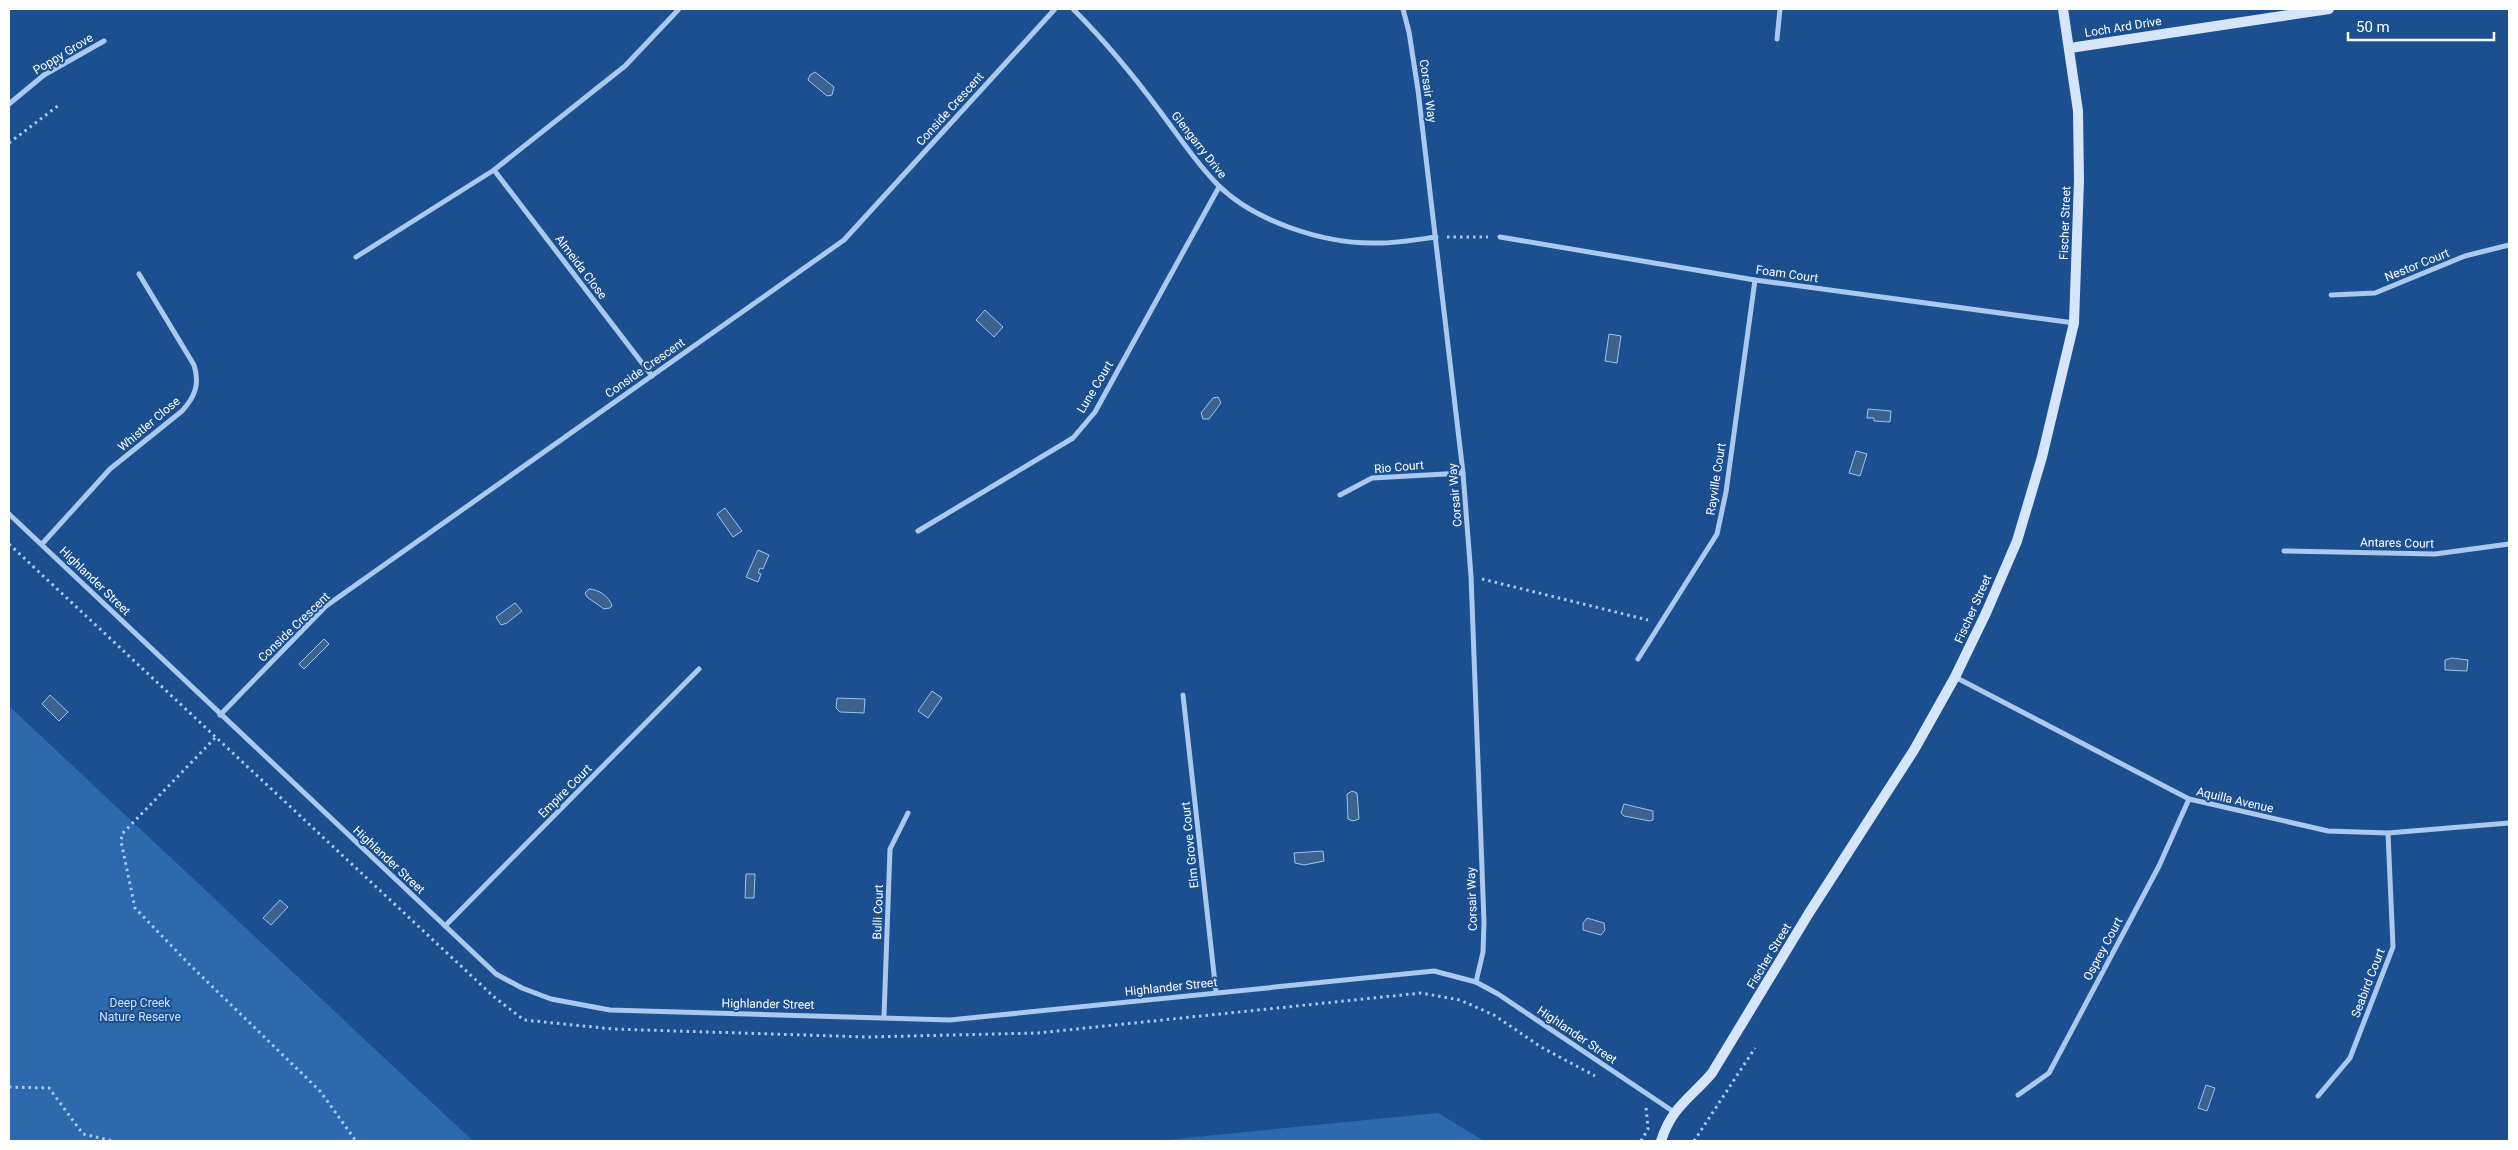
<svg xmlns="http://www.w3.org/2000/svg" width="2518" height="1150" font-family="Roboto,sans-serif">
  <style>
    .green { fill: #2e69ad }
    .water { fill: #3c6290; stroke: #9cc4f0 }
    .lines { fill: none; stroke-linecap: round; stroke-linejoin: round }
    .path { stroke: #a9c9ee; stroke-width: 3; stroke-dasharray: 2.5 4; stroke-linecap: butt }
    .street { stroke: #a9c9ee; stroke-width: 5 }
    .secondary { stroke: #d6e6fa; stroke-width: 10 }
    .labels { text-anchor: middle; stroke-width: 4; stroke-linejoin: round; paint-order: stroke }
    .street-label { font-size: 12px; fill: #fff; stroke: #1b4f8f }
    .park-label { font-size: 12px; fill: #cfe3fa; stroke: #1b4f8f }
  </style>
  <rect width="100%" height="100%" fill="#1b4f8f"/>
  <!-- green -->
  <g class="green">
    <polygon points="9,706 473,1141 9,1141"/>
    <polygon points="1438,1113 1484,1141 1155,1141"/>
  </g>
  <!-- water -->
  <g class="water">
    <polygon points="815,72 834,87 832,95 827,96 808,80 810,75"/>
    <polygon points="985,310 1003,327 994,337 976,320"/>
    <polygon points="1609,334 1621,336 1617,363 1605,361"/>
    <polygon points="1218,397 1221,403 1209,419 1203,419 1201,413 1213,398"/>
    <polygon points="1868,409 1891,411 1890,422 1874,421 1874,418 1867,418"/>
    <polygon points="1856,451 1867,454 1860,476 1849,473"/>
    <polygon points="725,508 742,531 733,537 717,514"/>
    <polygon points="758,550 769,555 763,569 760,568 758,573 761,574 758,582 746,577"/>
    <path d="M 589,589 C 598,589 610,597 612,606 L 610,608 L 604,609 L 587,597 L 585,593 Z"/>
    <polygon points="515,603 522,611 507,623 501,625 496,617"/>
    <polygon points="324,639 329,644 304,669 299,664"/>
    <polygon points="2452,658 2468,660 2467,671 2445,670 2445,660"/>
    <polygon points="932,691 942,698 928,718 918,711"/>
    <polygon points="50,695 68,712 59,721 42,704"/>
    <polygon points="837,698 865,699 864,713 840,712 836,708"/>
    <polygon points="1352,791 1357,793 1359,819 1353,821 1348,819 1347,794"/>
    <polygon points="1624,804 1653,811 1653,820 1650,821 1624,816 1621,813"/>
    <polygon points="1323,851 1324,861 1304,865 1295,863 1294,853"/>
    <polygon points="746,874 755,874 754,898 745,898"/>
    <polygon points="280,900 288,907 271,925 263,918"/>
    <polygon points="1587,918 1604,923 1605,930 1601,935 1583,930 1583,923"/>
    <polygon points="2206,1085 2215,1088 2207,1111 2198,1108"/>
  </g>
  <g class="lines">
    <!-- path -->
    <g class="path">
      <polyline points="9,143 59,105"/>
      <polyline points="1447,237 1488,237"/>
      <polyline points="9,544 493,996 524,1020 613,1029 867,1037 1038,1033 1421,993 1460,1000 1494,1015 1541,1047 1595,1076"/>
      <polyline points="1482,579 1648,620"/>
      <polyline points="215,738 122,834 121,841 135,908 190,965 320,1091 356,1141"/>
      <polyline points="9,1087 49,1088 83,1134 113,1141"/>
      <polyline points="1641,1141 1648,1129 1646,1107"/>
      <polyline points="1694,1141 1755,1048"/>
    </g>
    <!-- street -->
    <g class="street">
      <path d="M 1073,9 C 1105,41 1133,75 1159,110 C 1178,135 1196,163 1218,185 C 1254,221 1322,243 1372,243 C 1393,244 1415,240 1436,237"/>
      <polyline points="1403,9 1409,32 1418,90 1463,473 1471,576 1484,922 1483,952 1476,982"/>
      <polyline points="1777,39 1780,9"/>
      <polyline points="9,104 44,75 104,41"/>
      <polyline points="494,170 625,66 679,9"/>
      <polyline points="1500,237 1755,280 2074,323"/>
      <polyline points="356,257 494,170 652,376"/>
      <polyline points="2331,295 2375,293 2465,256 2509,245"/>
      <polyline points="1340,495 1372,478 1463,473"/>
      <polyline points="9,514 496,974 522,988 551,999 610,1010 950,1020 1434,971 1476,982 1498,994 1674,1112"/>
      <polyline points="918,531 1073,438 1095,412 1219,187"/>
      <path d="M 42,544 L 110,469 L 182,411 C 195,397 200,384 194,365 L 139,274"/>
      <polyline points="2284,551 2435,554 2509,544"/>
      <polyline points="1638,659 1717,534 1726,492 1755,280"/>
      <polyline points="1955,677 2189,799 2328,831 2388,833 2509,823"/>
      <polyline points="1183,695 1216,992"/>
      <polyline points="220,715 326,606 844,240 1055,9"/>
      <polyline points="445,926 699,669"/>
      <polyline points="884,1016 890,849 908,813"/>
      <polyline points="2018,1095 2049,1073 2159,866 2189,799"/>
      <polyline points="2318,1096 2350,1058 2393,947 2388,833"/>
    </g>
    <!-- secondary -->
    <g class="secondary">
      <polyline points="2070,48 2329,9"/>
      <path d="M 1661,1141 C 1672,1106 1691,1098 1712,1073 L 1809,913 L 1914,750 L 1955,677 L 1986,613 L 2017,541 L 2042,457 L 2074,323 L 2079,180 L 2078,111 L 2063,9"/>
    </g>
  </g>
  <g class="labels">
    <!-- street labels -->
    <g class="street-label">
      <text transform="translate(2123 27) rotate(-9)" y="4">Loch Ard Drive</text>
      <text transform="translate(63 54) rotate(-31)" y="4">Poppy Grove</text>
      <text transform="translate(1428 91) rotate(82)" y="4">Corsair Way</text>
      <text transform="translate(950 109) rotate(-48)" y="4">Conside Crescent</text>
      <text transform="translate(1199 145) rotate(52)" y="4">Glengarry Drive</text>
      <text transform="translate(2065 223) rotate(-88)" y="4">Fischer Street</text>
      <text transform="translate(2417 265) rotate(-22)" y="4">Nestor Court</text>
      <text transform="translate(581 267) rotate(53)" y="4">Almeida Close</text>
      <text transform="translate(1787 274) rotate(8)" y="4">Foam Court</text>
      <text transform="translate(645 368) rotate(-35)" y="4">Conside Crescent</text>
      <text transform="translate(1095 387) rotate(-59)" y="4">Lune Court</text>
      <text transform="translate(149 424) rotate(-40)" y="4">Whistler Close</text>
      <text transform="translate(1399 467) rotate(-5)" y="4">Rio Court</text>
      <text transform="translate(1716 479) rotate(-81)" y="4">Rayville Court</text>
      <text transform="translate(1455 495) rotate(-95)" y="4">Corsair Way</text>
      <text transform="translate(2397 543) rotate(1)" y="4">Antares Court</text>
      <text transform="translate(95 581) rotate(44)" y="4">Highlander Street</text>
      <text transform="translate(1973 609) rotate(-66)" y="4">Fischer Street</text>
      <text transform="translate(294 627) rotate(-44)" y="4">Conside Crescent</text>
      <text transform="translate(565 791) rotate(-45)" y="4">Empire Court</text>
      <text transform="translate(2235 800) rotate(13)" y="4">Aquilla Avenue</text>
      <text transform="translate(1190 845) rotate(-96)" y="4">Elm Grove Court</text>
      <text transform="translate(389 860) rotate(43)" y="4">Highlander Street</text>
      <text transform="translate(1472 899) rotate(-92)" y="4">Corsair Way</text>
      <text transform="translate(878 912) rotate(-88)" y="4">Bulli Court</text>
      <text transform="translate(2103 949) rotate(-62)" y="4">Osprey Court</text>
      <text transform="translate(1769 956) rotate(-59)" y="4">Fischer Street</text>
      <text transform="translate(2368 983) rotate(-69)" y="4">Seabird Court</text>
      <text transform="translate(1171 987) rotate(-6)" y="4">Highlander Street</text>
      <text transform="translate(768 1004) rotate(1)" y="4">Highlander Street</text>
      <text transform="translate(1577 1035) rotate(34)" y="4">Highlander Street</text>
    </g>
    <!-- park labels -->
    <g class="park-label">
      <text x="140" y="1007">Deep Creek<tspan x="140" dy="14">Nature Reserve</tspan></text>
    </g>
  </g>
  <!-- border -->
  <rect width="2518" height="1150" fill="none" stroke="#ffffff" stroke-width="20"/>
  <!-- scale -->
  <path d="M2348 32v8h146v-8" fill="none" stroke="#ffffff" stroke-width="2.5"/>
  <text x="2356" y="32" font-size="15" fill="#ffffff" stroke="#1b4f8f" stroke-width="4" paint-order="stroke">50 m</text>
</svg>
